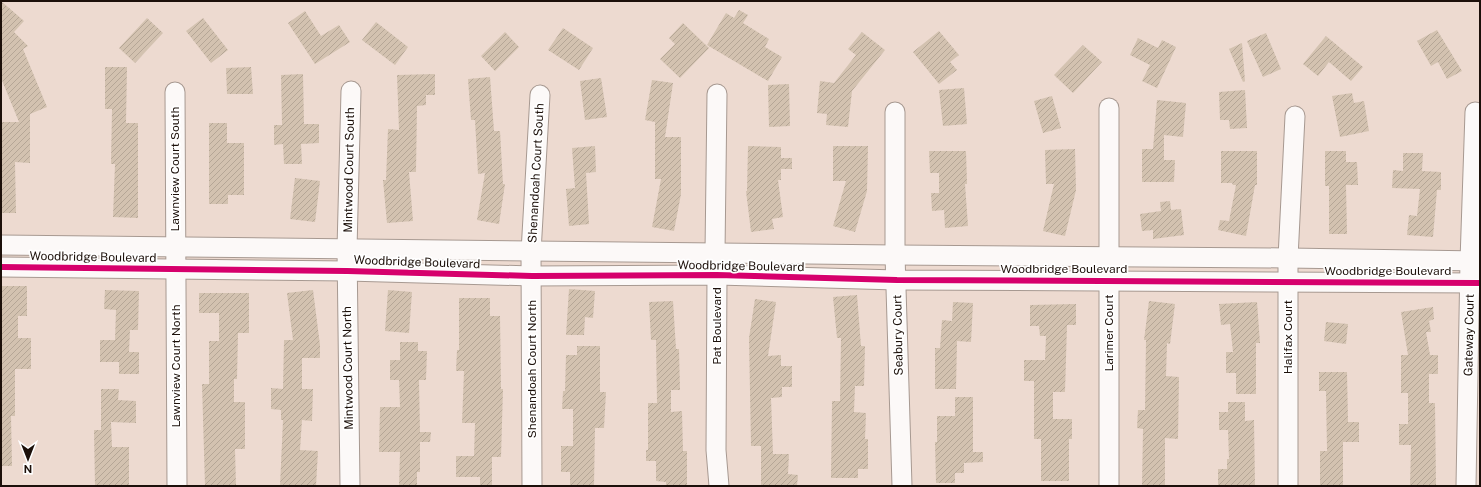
<svg xmlns="http://www.w3.org/2000/svg" width="1481" height="487" font-family="'Public Sans',sans-serif">
  <style>
    .building { fill: url(#building-hatch) }
    .lines { fill: none; stroke-linecap: round; stroke-linejoin: round }
    .minor-casing { stroke: #a79991; stroke-width: 21 }
    .minor { stroke: #fcf9f8; stroke-width: 19 }
    .cycleway-casing { stroke: #fff; stroke-width: 8 }
    .cycleway { stroke: #d6006c; stroke-width: 6 }
    .labels { text-anchor: middle; stroke-width: 3.5; stroke-linejoin: round; paint-order: stroke }
    .street-label { font-size: 12px; fill: #1c100a; stroke: #fff }
  </style>
  <defs>
    <pattern id="building-hatch" width="6" height="6" patternUnits="userSpaceOnUse"><rect width="6" height="6" fill="#d3c2b0"/><path d="M-1 1l2-2M0 6l6-6M5 7l2-2" fill="none" stroke="#b5a696"/></pattern>
  </defs>
  <rect width="100%" height="100%" fill="#eddad0"/>
  <!-- building -->
  <g class="building">
    <polygon points="1,1 24,21 14,32 28,46 23,49 47,107 30,114 30,163 15,162 16,213 1,213 1,122 19,122 1,78"/>
    <polygon points="739,10 748,15 743,23 769,39 765,47 782,57 768,81 707,45 726,13 734,18"/>
    <polygon points="305,11 321,36 339,25 350,42 315,64 288,23"/>
    <polygon points="147,18 163,33 135,63 119,48"/>
    <polygon points="203,18 228,50 211,63 186,31"/>
    <polygon points="376,22 408,47 395,65 362,40"/>
    <polygon points="683,23 709,48 680,78 660,59 675,44 669,38"/>
    <polygon points="563,28 593,48 579,70 548,50"/>
    <polygon points="1437,30 1462,71 1447,79 1438,62 1431,66 1417,41"/>
    <polygon points="939,31 959,55 950,62 957,70 939,84 913,52"/>
    <polygon points="505,32 519,47 495,71 481,56"/>
    <polygon points="862,32 885,50 852,91 848,127 826,125 827,114 817,113 820,81 834,83 856,55 848,49"/>
    <polygon points="1266,33 1281,69 1263,77 1247,41"/>
    <polygon points="1326,36 1363,67 1351,81 1329,62 1318,76 1303,64"/>
    <polygon points="1138,38 1158,48 1162,40 1176,47 1157,88 1142,81 1150,65 1130,55"/>
    <polygon points="1242,43 1245,81 1243,82 1229,49"/>
    <polygon points="1083,45 1102,62 1073,93 1054,75"/>
    <polygon points="105,67 127,67 126,123 138,123 138,218 113,217 115,164 111,164 112,109 105,109"/>
    <polygon points="251,67 253,94 227,94 226,68"/>
    <polygon points="303,74 304,124 319,124 319,143 301,144 302,164 284,164 283,144 274,145 274,125 282,125 281,75"/>
    <polygon points="435,74 435,95 426,95 426,105 417,106 416,172 409,172 413,221 387,223 383,180 386,180 388,129 399,130 397,75"/>
    <polygon points="490,77 494,131 500,131 503,184 505,184 499,224 477,220 485,173 478,174 475,120 471,120 468,79"/>
    <polygon points="601,78 607,117 585,120 580,81"/>
    <polygon points="652,80 673,83 665,137 681,137 681,194 674,231 652,227 661,179 655,179 655,122 645,120"/>
    <polygon points="789,84 790,126 769,127 768,85"/>
    <polygon points="964,88 967,124 943,126 939,90"/>
    <polygon points="1245,90 1247,128 1230,129 1229,120 1220,120 1219,92"/>
    <polygon points="1352,93 1354,103 1364,101 1369,131 1340,137 1332,96"/>
    <polygon points="1052,96 1061,128 1043,133 1034,101"/>
    <polygon points="1157,100 1186,103 1183,137 1164,135 1164,160 1175,160 1174,182 1142,182 1142,149 1153,149"/>
    <polygon points="209,123 227,123 227,143 244,143 244,195 228,195 228,204 209,204"/>
    <polygon points="595,146 596,172 586,173 589,224 569,226 566,189 575,188 572,148"/>
    <polygon points="748,146 781,147 781,158 792,158 792,169 781,169 781,180 778,180 783,217 772,219 774,229 751,232 746,191 747,191"/>
    <polygon points="833,146 868,146 867,191 855,232 833,226 846,181 833,181"/>
    <polygon points="1075,149 1076,190 1065,236 1043,231 1054,184 1046,184 1045,150"/>
    <polygon points="929,151 966,151 967,184 965,184 968,226 945,228 944,210 932,211 931,193 939,193 939,173 930,173"/>
    <polygon points="1221,151 1257,151 1257,185 1255,185 1246,236 1218,230 1220,220 1229,221 1236,185 1233,185 1232,183 1221,183"/>
    <polygon points="1325,151 1346,151 1346,162 1357,162 1358,185 1346,185 1347,234 1329,234 1329,186 1325,186"/>
    <polygon points="1403,153 1423,153 1422,171 1441,172 1441,190 1437,190 1433,237 1407,235 1409,215 1417,216 1420,189 1392,188 1393,170 1403,171"/>
    <polygon points="295,178 320,181 315,222 290,219"/>
    <polygon points="1170,201 1171,210 1181,209 1184,235 1153,239 1153,230 1142,231 1140,214 1161,211 1160,202"/>
    <polygon points="1,286 27,286 27,316 18,316 18,338 31,338 31,369 15,369 15,416 11,416 12,466 1,466"/>
    <polygon points="569,289 595,291 593,318 585,317 584,335 566,335"/>
    <polygon points="105,290 139,291 138,330 130,330 129,352 139,352 139,374 119,374 119,362 100,362 100,340 115,340 116,310 104,309"/>
    <polygon points="313,290 320,345 320,358 302,358 302,389 313,389 312,421 302,420 300,450 318,451 316,486 280,486 283,420 281,420 281,410 271,409 271,388 283,389 284,340 293,340 287,293"/>
    <polygon points="388,290 412,292 409,333 385,331"/>
    <polygon points="199,293 249,293 249,333 238,333 237,379 234,379 234,402 245,402 245,449 235,449 236,486 205,486 202,384 209,384 209,341 219,341 219,313 199,313"/>
    <polygon points="857,295 861,346 865,346 864,386 855,386 854,412 866,413 865,439 868,439 868,469 858,469 858,478 831,478 832,401 840,401 841,338 837,338 833,297"/>
    <polygon points="459,298 490,298 490,316 500,316 501,389 503,389 501,457 492,457 492,486 480,486 480,477 456,477 456,456 474,456 475,423 462,423 464,371 456,371 457,350 459,350"/>
    <polygon points="755,299 776,302 768,356 781,355 781,366 792,366 792,387 782,387 782,397 771,398 773,454 789,454 788,474 798,475 797,486 761,486 761,446 751,446 749,338"/>
    <polygon points="673,301 676,349 679,349 680,390 671,390 671,412 682,411 683,451 687,451 687,486 666,486 666,482 656,481 656,461 646,461 646,450 648,450 648,403 657,403 656,340 651,340 649,302"/>
    <polygon points="1149,301 1175,304 1170,344 1167,343 1166,376 1179,377 1178,439 1165,438 1165,486 1142,486 1143,429 1137,428 1138,410 1145,410 1146,340 1144,340"/>
    <polygon points="953,302 973,303 971,342 957,341 956,389 935,389 935,348 940,348 942,320 952,321"/>
    <polygon points="1257,302 1260,343 1256,343 1256,394 1236,394 1236,373 1226,373 1226,352 1233,352 1230,324 1221,325 1219,304"/>
    <polygon points="1076,304 1076,325 1067,325 1065,392 1053,392 1053,419 1072,419 1072,439 1069,439 1069,481 1041,481 1041,439 1034,439 1034,381 1024,381 1024,360 1045,360 1046,336 1040,336 1039,326 1030,326 1030,305"/>
    <polygon points="1433,307 1434,319 1429,321 1431,332 1426,332 1430,355 1438,355 1438,374 1429,374 1429,403 1435,403 1436,486 1410,486 1411,445 1399,445 1399,424 1408,424 1408,393 1401,393 1401,355 1408,355 1401,312"/>
    <polygon points="1326,322 1348,324 1346,344 1324,341"/>
    <polygon points="400,342 418,342 418,351 427,351 426,380 419,380 420,432 431,432 430,442 420,442 420,472 417,472 417,486 399,486 400,452 379,452 380,407 400,407 399,380 390,380 390,360 400,360"/>
    <polygon points="577,346 600,346 600,392 606,392 604,428 595,428 594,486 570,486 570,472 561,472 561,446 573,446 573,409 562,409 563,391 565,391 566,355 577,355"/>
    <polygon points="1319,372 1347,372 1348,422 1359,422 1359,442 1343,442 1343,486 1320,486 1320,451 1327,451 1326,391 1319,391"/>
    <polygon points="101,389 119,389 118,400 136,401 136,423 111,422 112,447 129,447 129,486 95,486 94,430 101,430"/>
    <polygon points="955,397 973,397 973,452 983,452 983,462 964,463 964,473 955,473 955,483 936,483 935,442 937,442 937,416 955,416"/>
    <polygon points="1228,402 1245,402 1245,421 1254,420 1255,486 1218,486 1218,469 1227,469 1227,459 1229,459 1228,430 1219,430 1219,412 1228,412"/>
  </g>
  <g class="lines">
    <defs>
      <g id="minor">
        <polyline points="175,92 177,486"/>
        <polyline points="717,94 715,252 717,275 716,450 719,486"/>
        <polyline points="895,112 895,255 902,486"/>
        <polyline points="1,245 895,255 1288,258 1480,261"/>
        <polyline points="1,267 347,271 532,276 717,275 897,280 1480,283"/>
        <polyline points="350,486 347,249 351,91"/>
        <polyline points="532,486 531,252 540,95"/>
        <polyline points="1109,486 1109,108"/>
        <polyline points="1288,486 1288,258 1295,116"/>
        <polyline points="1466,486 1470,261 1475,112"/>
      </g>
    </defs>
    <!-- minor casing -->
    <use href="#minor" class="minor-casing"/>
    <!-- minor -->
    <use href="#minor" class="minor"/>
    <defs>
      <polyline id="cycleway" points="1,267 347,271 532,276 717,275 897,280 1480,283"/>
    </defs>
    <!-- cycleway casing -->
    <use href="#cycleway" class="cycleway-casing"/>
    <!-- cycleway -->
    <use href="#cycleway" class="cycleway"/>
  </g>
  <g class="labels">
    <!-- street labels -->
    <g class="street-label">
      <text transform="translate(175 169) rotate(-90)" y="4">Lawnview Court South</text>
      <text transform="translate(349 170) rotate(-89)" y="4">Mintwood Court South</text>
      <text transform="translate(536 173) rotate(-87)" y="4">Shenandoah Court South</text>
      <text transform="translate(93 257) rotate(1)" y="4">Woodbridge Boulevard</text>
      <text transform="translate(417 262) rotate(2)" y="4">Woodbridge Boulevard</text>
      <text transform="translate(741 266) rotate(1)" y="4">Woodbridge Boulevard</text>
      <text x="1064" y="273">Woodbridge Boulevard</text>
      <text x="1388" y="275">Woodbridge Boulevard</text>
      <text transform="translate(717 326) rotate(-90)" y="4">Pat Boulevard</text>
      <text transform="translate(1109 333) rotate(-90)" y="4">Larimer Court</text>
      <text transform="translate(898 335) rotate(-91)" y="4">Seabury Court</text>
      <text transform="translate(1469 335) rotate(-89)" y="4">Gateway Court</text>
      <text transform="translate(1288 337) rotate(-90)" y="4">Halifax Court</text>
      <text transform="translate(176 366) rotate(-90)" y="4">Lawnview Court North</text>
      <text transform="translate(348 368) rotate(-91)" y="4">Mintwood Court North</text>
      <text transform="translate(532 369) rotate(-90)" y="4">Shenandoah Court North</text>
    </g>
  </g>
  <!-- border -->
  <rect width="1481" height="487" fill="none" stroke="#1c100a" stroke-width="4"/>
  <!-- north arrow -->
  <g transform="translate(28 459) rotate(180)" stroke="#ffffff" stroke-width="3" paint-order="stroke">
  <path d="M0-3L7 15L0 10L-7 15Z" fill="#1c100a"/>
  <text y="-6" font-size="11" font-weight="bold" text-anchor="middle" fill="#1c100a">N</text>
  </g>
</svg>
